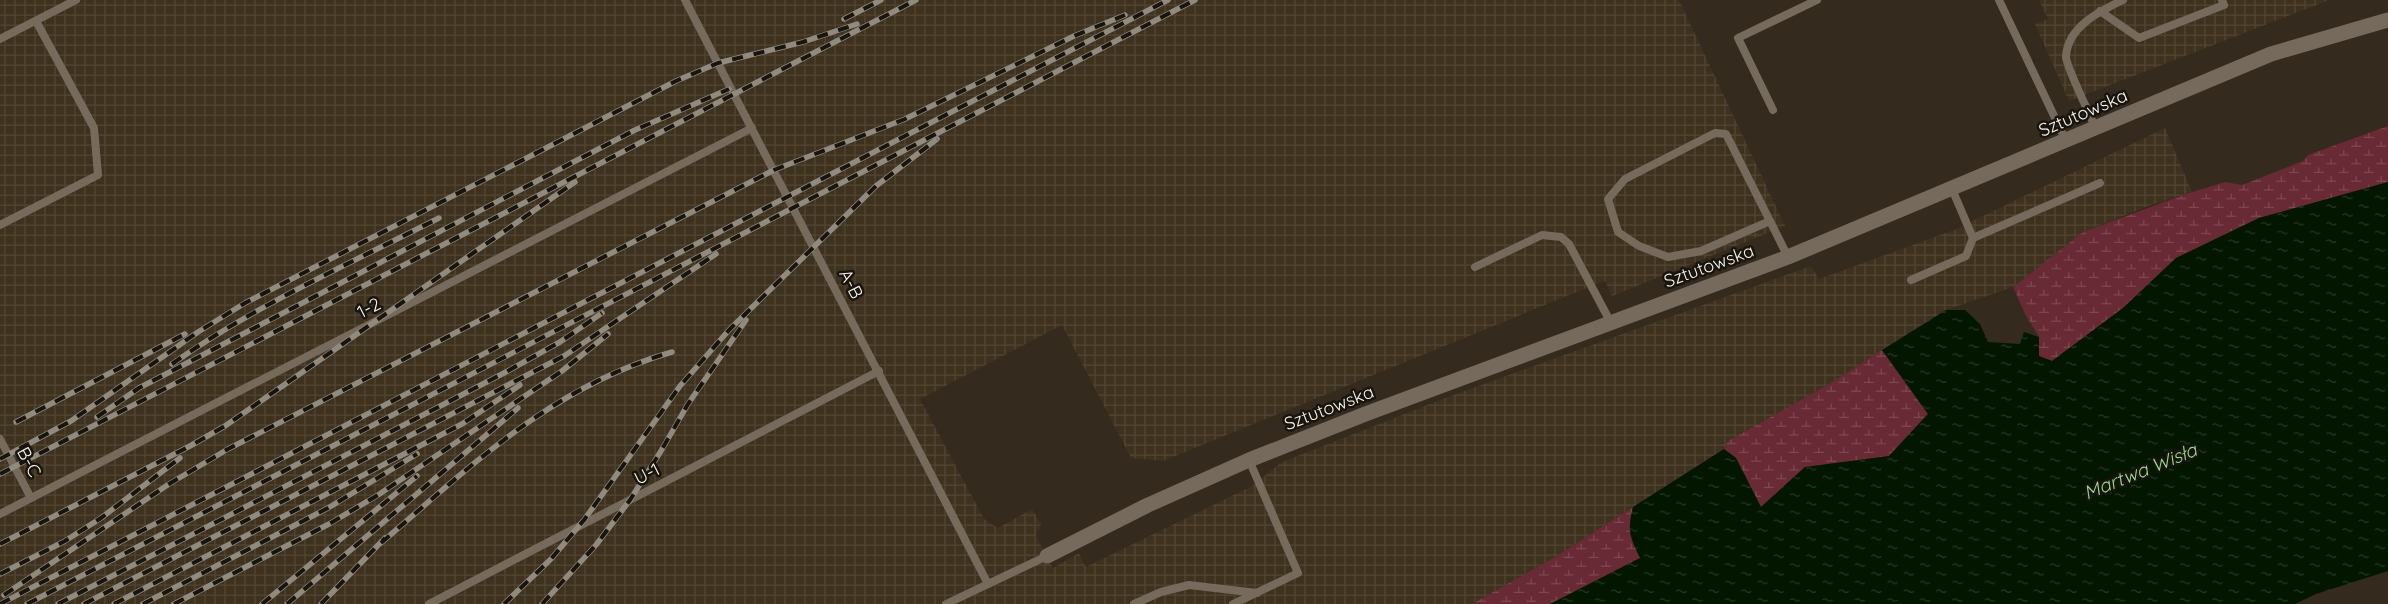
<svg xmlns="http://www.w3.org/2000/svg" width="2388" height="604" font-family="Quicksand,sans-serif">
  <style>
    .industrial { fill: url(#industrial-grid) }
    .wetland { fill: url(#wetland-marsh) }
    .water { fill: url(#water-ripples) }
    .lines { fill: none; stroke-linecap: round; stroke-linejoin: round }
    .lane { stroke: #756a5c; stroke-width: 8 }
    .street { stroke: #756a5c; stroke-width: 15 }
    .rail-casing { stroke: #918a7f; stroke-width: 5.5 }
    .rail { stroke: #18140e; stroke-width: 4; stroke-dasharray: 11; stroke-linecap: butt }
    .labels { text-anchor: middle; stroke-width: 5; stroke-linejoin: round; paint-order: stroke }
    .street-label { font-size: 18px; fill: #f8f2ea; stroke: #18140e }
    .water-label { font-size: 19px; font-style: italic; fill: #99d98d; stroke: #18140e }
  </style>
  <defs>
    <pattern id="industrial-grid" width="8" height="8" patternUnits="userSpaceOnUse" patternTransform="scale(1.25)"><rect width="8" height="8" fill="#3e311e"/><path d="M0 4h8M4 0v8" fill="none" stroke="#514534"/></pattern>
    <pattern id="wetland-marsh" width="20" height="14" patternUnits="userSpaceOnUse" patternTransform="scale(1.25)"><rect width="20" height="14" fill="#682a35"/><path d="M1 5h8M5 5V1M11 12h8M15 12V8" fill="none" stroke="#7e4952"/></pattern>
    <pattern id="water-ripples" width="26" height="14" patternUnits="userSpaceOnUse" patternTransform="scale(1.25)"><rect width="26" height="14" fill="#021600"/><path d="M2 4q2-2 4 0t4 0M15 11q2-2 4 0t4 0" fill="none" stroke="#283825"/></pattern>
  </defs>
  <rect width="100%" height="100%" fill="#342b1e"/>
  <!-- industrial -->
  <g class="industrial">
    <polygon points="0,0 1679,0 1785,226 1612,296 1605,281 1599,283 1163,461 1131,458 1062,325 920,399 984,519 998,528 1032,509 1041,524 1036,536 1053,568 1079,553 1086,567 1252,486 1282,462 1448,397 1811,266 1819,279 1954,230 2165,128 2192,192 2151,205 2083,232 2013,287 1946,310 1831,383 1728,441 1724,449 1555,557 1472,604 0,604"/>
    <polygon points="2039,0 2329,0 2069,101 2035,24 2048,19"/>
  </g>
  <!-- wetland -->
  <g class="wetland">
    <polygon points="2388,126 2388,182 2259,218 2176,258 2123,308 2052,361 2039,356 2039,337 2025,314 2013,287 2083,232 2186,194 2225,182 2242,185 2303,161 2308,155"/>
    <polygon points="1882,350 1928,414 1889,456 1805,467 1761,507 1736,458 1724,449 1728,441 1831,383"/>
    <path d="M 1633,507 C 1627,531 1629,536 1640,558 L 1550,604 L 1472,604 L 1555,557 Z"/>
  </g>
  <!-- water -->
  <path class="water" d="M 2388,182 L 2388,571 L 2316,594 L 2295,604 L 1550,604 L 1640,558 C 1630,536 1627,532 1633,507 L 1724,449 L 1736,458 L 1761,507 L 1805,467 L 1889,456 L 1928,414 L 1882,350 L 1946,310 L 1965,310 L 1980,324 L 1988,342 L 2020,344 L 2024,332 L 2039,337 L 2039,356 L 2052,361 L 2123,308 L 2176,258 L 2259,218 Z"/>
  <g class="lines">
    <!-- lane -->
    <g class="lane">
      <polyline points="685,0 988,584"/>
      <polyline points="1999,0 2066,141"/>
      <polyline points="2100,11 2139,38 2224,5 2222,0"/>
      <polyline points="0,39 76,0"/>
      <polyline points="1773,110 1738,38 1817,0"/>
      <path d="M 2096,129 C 2091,117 2066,66 2066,57 C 2067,27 2100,11 2123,0"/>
      <polyline points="1952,189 1973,238 2100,183"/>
      <polyline points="1770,221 1701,251 1668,257 1639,246 1618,232 1608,199 1625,179 1715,133 1726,134 1770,221 1788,257"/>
      <polyline points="0,225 98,175 94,128 36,21"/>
      <polyline points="1475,267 1542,235 1561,237 1569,244 1611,323"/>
      <polyline points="1911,280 1966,256 1973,238"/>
      <polyline points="0,439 31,498"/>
      <polyline points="0,514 752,128"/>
      <polyline points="429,604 879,371"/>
      <polyline points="946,604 1047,556"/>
      <polyline points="1134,604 1161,592 1189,585 1257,593"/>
      <polyline points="1233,604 1298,573 1249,460"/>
    </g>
    <!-- street -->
    <polyline class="street" points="1047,556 1148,505 1249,460 1368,413 1788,257 2271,54 2388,20"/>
    <defs>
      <g id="rail">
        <polyline points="844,19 881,0"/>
        <path d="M 172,364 C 254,306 349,264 439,218"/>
        <polyline points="97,417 139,388 635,130 729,89"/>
        <polyline points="16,422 185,334"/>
        <polyline points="0,459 71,421 198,332 245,303 676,81 718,63 803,42 857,24"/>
        <polyline points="0,474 916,0"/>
        <path d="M 381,543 C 472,465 553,386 672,352"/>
        <polyline points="0,544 190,446 225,426 575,182"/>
        <polyline points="0,574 65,541 101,518 180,458"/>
        <polyline points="4,595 169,484 228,449 774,170 905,119 1074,36 1125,15"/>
        <polyline points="0,604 1168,0"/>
        <polyline points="27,604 1195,0"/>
        <polyline points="58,604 504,373 560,342 602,313"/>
        <polyline points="84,604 564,356 716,254"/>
        <polyline points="114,604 462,424 520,385"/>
        <polyline points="143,604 328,508 417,454"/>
        <polyline points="174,604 329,524 378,495 562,371 608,334"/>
        <polyline points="262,604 417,476"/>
        <polyline points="287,604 518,408"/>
        <polyline points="321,604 385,538"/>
        <polyline points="504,604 551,559 584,520 680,386 729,330 876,186 937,139"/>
        <polyline points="542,604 596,545 630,500 661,451 688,404 746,320"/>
      </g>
    </defs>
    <!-- rail casing -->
    <use href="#rail" class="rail-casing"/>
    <!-- rail -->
    <use href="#rail" class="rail"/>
  </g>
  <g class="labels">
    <!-- street labels -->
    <g class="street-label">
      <text transform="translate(2083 113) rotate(-23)" y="6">Sztutowska</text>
      <text transform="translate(1709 266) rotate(-20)" y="6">Sztutowska</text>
      <text transform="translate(851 284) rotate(63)" y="6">A-B</text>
      <text transform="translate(369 308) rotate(-27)" y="6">1-2</text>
      <text transform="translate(1329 408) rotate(-21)" y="6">Sztutowska</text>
      <text transform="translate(29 462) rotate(62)" y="6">B-C</text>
      <text transform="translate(647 474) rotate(-27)" y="6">U-1</text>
    </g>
    <!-- water labels -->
    <g class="water-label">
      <text transform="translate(2140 471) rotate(-22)" y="7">Martwa Wisła</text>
    </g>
  </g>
</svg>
